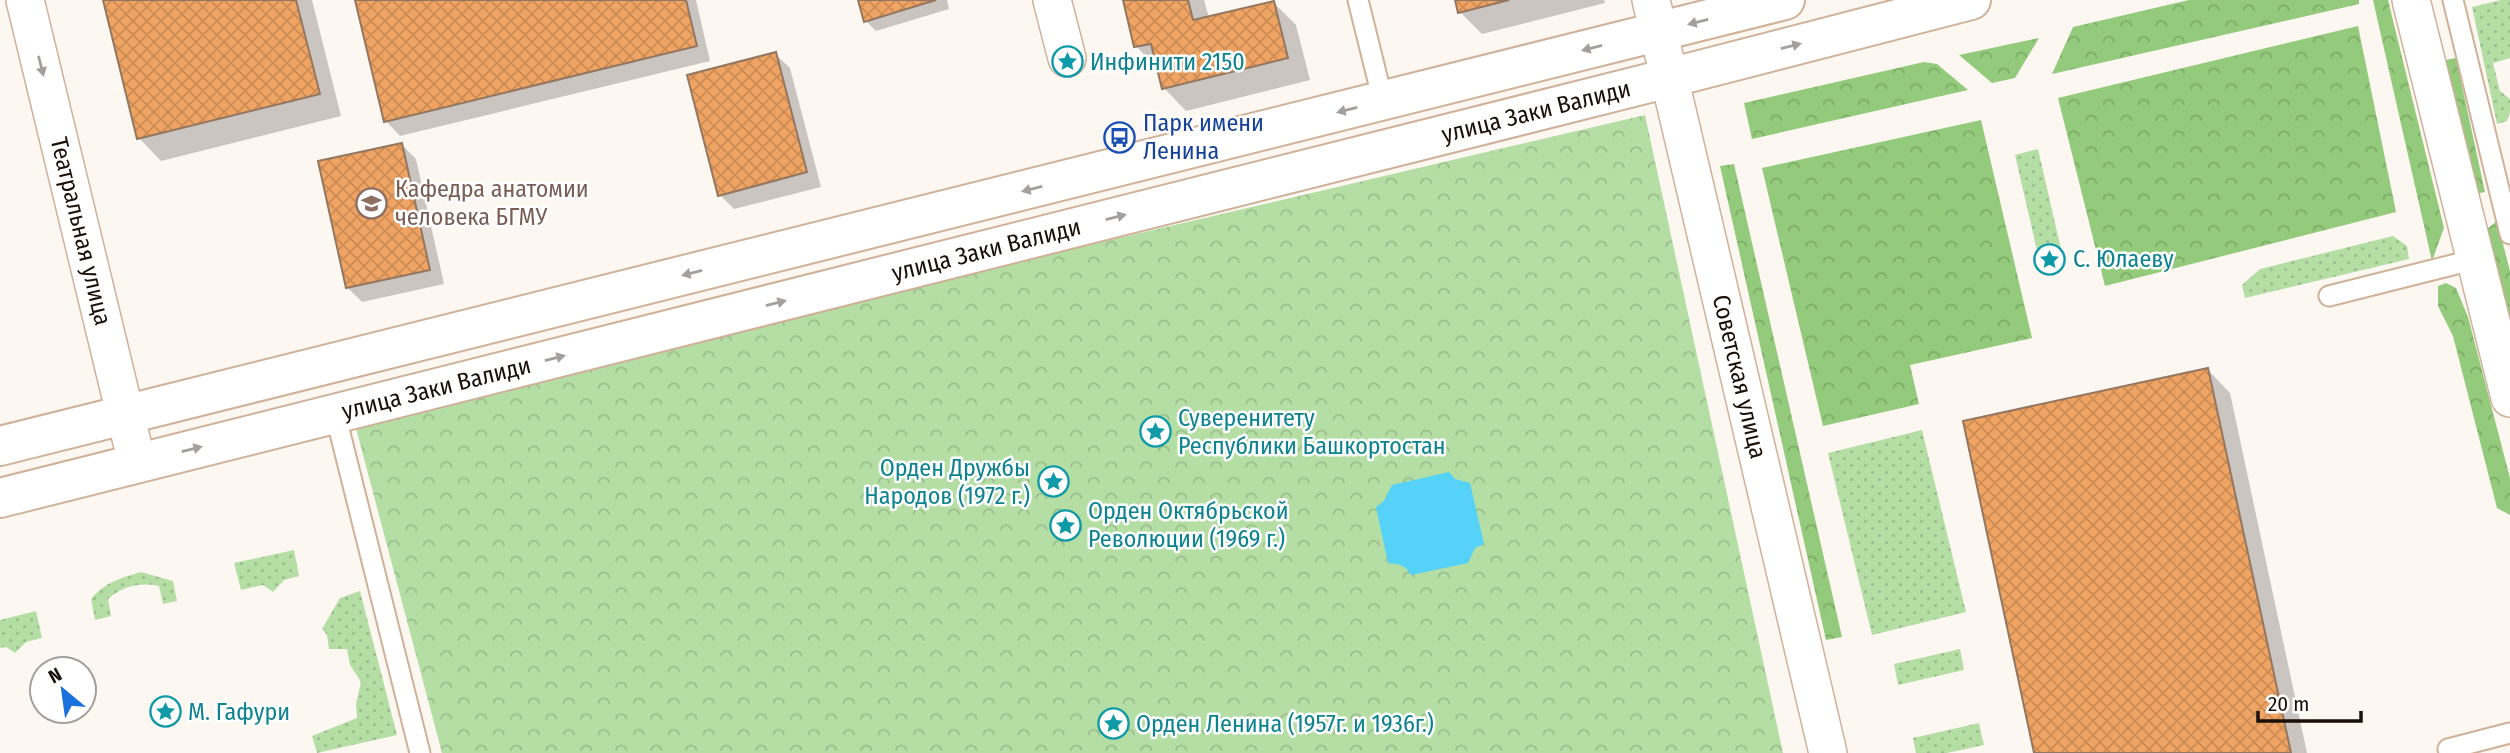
<svg xmlns="http://www.w3.org/2000/svg" width="2510" height="753" font-family="'Fira Sans Condensed',sans-serif">
  <style>
    .grass { fill: url(#grass-dots) }
    .forest { fill: url(#forest-crowns) }
    .park { fill: url(#park-crowns) }
    .water { fill: #56d2f9 }
    .shadow { fill: #0003 }
    .building { fill: url(#building-cross-hatch); stroke: #937760; stroke-width: 2 }
    .lines { fill: none; stroke-linecap: round; stroke-linejoin: round }
    .lane-casing { stroke: #ceb199; stroke-width: 23 }
    .street-casing { stroke: #ceb199; stroke-width: 40 }
    .secondary-casing { stroke: #ceb199; stroke-width: 42 }
    .lane { stroke: #fff; stroke-width: 19 }
    .street { stroke: #fff; stroke-width: 37 }
    .secondary { stroke: #fff; stroke-width: 38 }
    .oneway { fill: #a39f9c }
    .labels { text-anchor: middle; stroke-width: 5; stroke-linejoin: round; paint-order: stroke }
    .culture-label { font-size: 24px; fill: #0d838f; stroke: #fff; text-anchor: start }
    .street-label { font-size: 24px; fill: #1a1007; stroke: #fff }
    .transit-label { font-size: 24px; fill: #164399; stroke: #fff; text-anchor: start }
    .education-label { font-size: 24px; fill: #785e54; stroke: #fff; text-anchor: start }
  </style>
  <defs>
    <pattern id="grass-dots" width="8" height="8" patternUnits="userSpaceOnUse" patternTransform="scale(1.75)"><rect width="8" height="8" fill="#b5dea5"/><path d="M2 2h.1M6 6h.1" fill="none" stroke="#9bbd8d" stroke-width="1.8" stroke-linecap="round"/></pattern>
    <pattern id="forest-crowns" width="20" height="18" patternUnits="userSpaceOnUse" patternTransform="scale(1.75)"><rect width="20" height="18" fill="#93ca7b"/><path d="M2 6a3 3 0 1 1 6 0M12 15a3 3 0 1 1 6 0" fill="none" stroke="#7eac69"/></pattern>
    <pattern id="park-crowns" width="20" height="18" patternUnits="userSpaceOnUse" patternTransform="scale(1.75)"><rect width="20" height="18" fill="#b5dea5"/><path d="M2 6a3 3 0 1 1 6 0M12 15a3 3 0 1 1 6 0" fill="none" stroke="#9bbd8d"/></pattern>
    <pattern id="building-cross-hatch" width="8" height="8" patternUnits="userSpaceOnUse" patternTransform="scale(1.75)"><rect width="8" height="8" fill="#f0a463"/><path d="M0 0l8 8M0 8l8-8" fill="none" stroke="#cd8c54"/></pattern>
  </defs>
  <rect width="100%" height="100%" fill="#fdf7f2"/>
  <!-- grass -->
  <g class="grass">
    <polygon points="2501,0 2510,0 2510,58 2493,63 2500,91 2510,99 2510,112 2507,121 2497,124 2472,7"/>
    <polygon points="2038,149 2061,249 2038,255 2015,155"/>
    <polygon points="2393,236 2407,246 2409,259 2245,298 2242,285 2260,269"/>
    <polygon points="1922,430 1966,612 1872,635 1828,453"/>
    <polygon points="294,550 299,576 284,580 273,592 263,585 241,590 234,563"/>
    <path d="M 141,572 L 173,581 L 177,601 L 163,604 L 159,586 C 140,582 123,586 108,599 L 111,616 L 95,620 L 91,599 C 105,582 121,578 141,572 Z"/>
    <polygon points="360,591 397,735 317,753 312,736 357,718 356,704 361,682 350,665 347,649 329,649 327,635 322,629 340,598"/>
    <polygon points="36,611 42,638 26,642 15,653 6,647 0,648 0,620"/>
    <polygon points="1960,649 1964,670 1898,685 1894,664"/>
    <polygon points="1979,723 1984,745 1947,753 1916,753 1913,738"/>
  </g>
  <!-- forest -->
  <g class="forest">
    <polygon points="2189,0 2359,0 2359,4 2052,74 2073,27"/>
    <polygon points="2373,0 2388,0 2444,228 2432,261"/>
    <polygon points="2358,26 2396,212 2105,286 2058,98"/>
    <polygon points="2039,38 2015,78 1992,83 1959,55"/>
    <polygon points="2456,58 2485,192 2468,195 2440,61"/>
    <polygon points="1924,62 1937,64 1968,90 1752,139 1744,103"/>
    <polygon points="1981,120 2032,338 1910,365 1919,404 1823,426 1762,168"/>
    <polygon points="1734,164 1842,637 1826,640 1720,166"/>
    <polygon points="2497,221 2510,271 2510,335 2483,232"/>
    <polygon points="2446,283 2456,288 2468,317 2510,478 2510,515 2497,508 2453,336 2438,306 2438,286"/>
  </g>
  <!-- park -->
  <polygon class="park" points="1645,115 1783,753 442,753 353,417"/>
  <!-- water -->
  <path class="water" d="M 1449,472 L 1455,479 L 1470,483 L 1484,544 L 1475,548 L 1468,563 L 1411,575 C 1405,565 1400,564 1388,563 L 1376,507 L 1384,501 L 1392,485 Z"/>
  <!-- shadow -->
  <g class="shadow">
    <polygon points="104,0 312,0 341,116 161,161 139,138"/>
    <polygon points="357,0 696,0 710,61 400,136 386,121"/>
    <polygon points="860,0 947,0 949,9 876,31 866,21"/>
    <polygon points="1125,0 1204,0 1209,18 1274,3 1296,25 1310,80 1186,111 1164,88 1158,69 1136,46"/>
    <polygon points="1457,0 1604,0 1605,3 1482,34 1460,12"/>
    <polygon points="775,54 790,68 821,187 734,209 720,195"/>
    <polygon points="402,145 416,159 444,284 362,302 348,288"/>
    <polygon points="2208,370 2230,393 2307,753 2036,753"/>
  </g>
  <!-- building -->
  <g class="building">
    <polygon points="103,0 296,0 320,94 137,139"/>
    <polygon points="355,0 686,0 697,46 384,122"/>
    <polygon points="858,0 936,0 864,22"/>
    <polygon points="1123,0 1188,0 1193,20 1274,1 1288,58 1162,89 1151,44 1134,47"/>
    <polygon points="1455,0 1509,0 1458,13"/>
    <polygon points="776,52 807,172 718,196 687,75"/>
    <polygon points="402,143 430,270 346,288 318,161"/>
    <polygon points="2208,368 2291,753 2034,753 1963,421"/>
  </g>
  <g class="lines">
    <defs>
      <g id="lane">
        <polyline points="1358,0 1383,101"/>
        <polyline points="2453,0 2510,234"/>
        <polyline points="2329,296 2476,259"/>
        <polyline points="335,413 420,753"/>
        <polyline points="2448,749 2510,733"/>
      </g>
      <g id="street">
        <path id="s1" d="M 25,0 L 137,463"/>
        <polyline points="1052,0 1067,58"/>
        <path id="s2" d="M 1651,0 L 1828,753"/>
        <polyline points="2411,0 2510,398"/>
      </g>
      <g id="secondary">
        <polyline points="0,446 1785,0"/>
        <path id="s3" d="M 0,498 L 1669,78 L 1971,0"/>
      </g>
    </defs>
    <!-- lane casing -->
    <use href="#lane" class="lane-casing"/>
    <!-- street casing -->
    <use href="#street" class="street-casing"/>
    <!-- secondary casing -->
    <use href="#secondary" class="secondary-casing"/>
    <!-- lane -->
    <use href="#lane" class="lane"/>
    <!-- street -->
    <use href="#street" class="street"/>
    <!-- secondary -->
    <use href="#secondary" class="secondary"/>
  </g>
  <!-- one-way arrows -->
  <defs><path id="oneway-solid" d="M-6-.8H1V-3.2L6.5 0L1 3.2V.8H-6Z" transform="scale(1.75)"/></defs>
  <g class="oneway">
    <use href="#oneway-solid" transform="translate(1698 22) rotate(166)"/>
    <use href="#oneway-solid" transform="translate(1791 46) rotate(-14)"/>
    <use href="#oneway-solid" transform="translate(1592 48) rotate(166)"/>
    <use href="#oneway-solid" transform="translate(41 66) rotate(76)"/>
    <use href="#oneway-solid" transform="translate(1347 110) rotate(166)"/>
    <use href="#oneway-solid" transform="translate(1032 189) rotate(166)"/>
    <use href="#oneway-solid" transform="translate(1116 217) rotate(-14)"/>
    <use href="#oneway-solid" transform="translate(692 273) rotate(166)"/>
    <use href="#oneway-solid" transform="translate(776 303) rotate(-14)"/>
    <use href="#oneway-solid" transform="translate(555 358) rotate(-14)"/>
    <use href="#oneway-solid" transform="translate(192 449) rotate(-14)"/>
  </g>
  <!-- icons -->
  <defs>
    <symbol id="sight-ring" viewBox="-11 -11 22 22"><circle r="9.5" fill="#fff" stroke="#0f9aa8" stroke-width="1.5"/><path d="M0-6L1.8-2.2L6-1.7L2.9 1.2L3.7 5.4L0 3.3L-3.7 5.4L-2.9 1.2L-6-1.7L-1.8-2.2Z" fill="#0f9aa8"/></symbol>
    <symbol id="bus-ring" viewBox="-11 -11 22 22"><circle r="9.5" fill="#fff" stroke="#1a4fb4" stroke-width="1.5"/><path d="M-5-6H5V4H4V6H2V4H-2V6H-4V4H-5ZM-3.5-4V0h7V-4ZM-3.5 1.2v1.5H-2V1.2ZM2 1.2v1.5H3.5V1.2Z" fill="#1a4fb4"/></symbol>
    <symbol id="university-ring" viewBox="-11 -11 22 22"><circle r="9.5" fill="#fff" stroke="#8d6e63" stroke-width="1.5"/><path d="M0-5L7-2L0 1L-7-2ZM-4 1L0 2.5L4 1V4Q0 6-4 4Z" fill="#8d6e63"/></symbol>
  </defs>
  <g fill-rule="evenodd">
    <use href="#sight-ring" x="1050" y="44" width="35" height="35"/>
    <use href="#bus-ring" x="1102" y="120" width="35" height="35"/>
    <use href="#university-ring" x="354" y="186" width="35" height="35"/>
    <use href="#sight-ring" x="2032" y="242" width="35" height="35"/>
    <use href="#sight-ring" x="1138" y="414" width="35" height="35"/>
    <use href="#sight-ring" x="1036" y="464" width="35" height="35"/>
    <use href="#sight-ring" x="1048" y="508" width="35" height="35"/>
    <use href="#sight-ring" x="148" y="694" width="35" height="35"/>
    <use href="#sight-ring" x="1096" y="706" width="35" height="35"/>
  </g>
  <g class="labels">
    <!-- culture labels -->
    <g class="culture-label">
      <text x="1090" y="70">Инфинити 2150</text>
      <text x="2073" y="267">С. Юлаеву</text>
      <text x="1178" y="426">Суверенитету<tspan x="1178" dy="28">Республики Башкортостан</tspan></text>
      <text x="1030" y="476" text-anchor="end">Орден Дружбы<tspan x="1030" dy="28">Народов (1972 г.)</tspan></text>
      <text x="1088" y="519">Орден Октябрьской<tspan x="1088" dy="28">Революции (1969 г.)</tspan></text>
      <text x="188" y="720">М. Гафури</text>
      <text x="1136" y="732">Орден Ленина (1957г. и 1936г.)</text>
    </g>
    <!-- street labels -->
    <g class="street-label">
      <text dy="8" stroke="none"><textPath href="#s3" startOffset="1584">улица Заки Валиди</textPath></text>
      <text dy="8" stroke="none"><textPath href="#s1" startOffset="238">Театральная улица</textPath></text>
      <text dy="8" stroke="none"><textPath href="#s3" startOffset="1017">улица Заки Валиди</textPath></text>
      <text dy="8" stroke="none"><textPath href="#s2" startOffset="387">Советская улица</textPath></text>
      <text dy="8" stroke="none"><textPath href="#s3" startOffset="450">улица Заки Валиди</textPath></text>
    </g>
    <!-- transit labels -->
    <g class="transit-label">
      <text x="1143" y="131">Парк имени<tspan x="1143" dy="28">Ленина</tspan></text>
    </g>
    <!-- education labels -->
    <g class="education-label">
      <text x="395" y="197">Кафедра анатомии<tspan x="395" dy="28">человека БГМУ</tspan></text>
    </g>
  </g>
  <!-- north arrow -->
  <g transform="translate(63 690) rotate(331)"><circle r="33" fill="#ffffff" stroke="#a39f9c" stroke-width="2"/>
  <path d="M0-5L12 26L0 18L-12 26Z" fill="#1971db"/>
  <text y="-10" font-size="19" font-weight="bold" text-anchor="middle" fill="#1a1007">N</text>
  </g>
  <!-- scale -->
  <path d="M2258 711v10h103v-10" fill="none" stroke="#1a1007" stroke-width="3.5"/>
  <text x="2268" y="711" font-size="21" fill="#1a1007" stroke="#ffffff" stroke-width="5" paint-order="stroke">20 m</text>
</svg>
